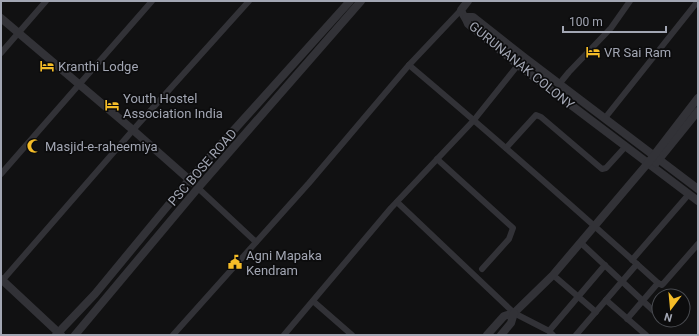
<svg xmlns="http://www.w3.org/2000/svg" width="699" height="336" font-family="Roboto,sans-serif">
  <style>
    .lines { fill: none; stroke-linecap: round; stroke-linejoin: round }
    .minor { stroke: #323237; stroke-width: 6 }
    .tertiary { stroke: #323237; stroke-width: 8 }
    .labels { text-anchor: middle; stroke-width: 3.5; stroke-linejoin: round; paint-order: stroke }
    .poi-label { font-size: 13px; fill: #a2a6b3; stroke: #0c0c0d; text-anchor: start }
    .street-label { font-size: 13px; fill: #a2a6b3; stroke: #0c0c0d }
  </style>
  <rect width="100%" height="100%" fill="#111112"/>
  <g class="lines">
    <!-- minor -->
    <g class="minor">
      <polyline points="1,53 46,1"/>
      <path d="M 409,65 C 493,136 576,209 658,283"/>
      <polyline points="560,83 569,72 611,28 630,1"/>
      <polyline points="605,118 698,1"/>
      <polyline points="506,148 536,115 541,117 602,169 606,168 626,146"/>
      <polyline points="437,159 513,228 509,239 482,269"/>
      <polyline points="1,174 152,1"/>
      <polyline points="198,188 256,242"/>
      <polyline points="397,202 514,313 549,331 553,335"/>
      <polyline points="581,243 659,316"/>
      <polyline points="632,260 689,194"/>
      <polyline points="553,275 596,312"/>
      <polyline points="1,282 133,130 249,1"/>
      <polyline points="606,300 637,264"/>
      <polyline points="313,301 352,335"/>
      <polyline points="627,319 658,283 662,285 663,284 698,244"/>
      <polyline points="549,331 605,265"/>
      <polyline points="173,335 309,183 409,65 461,10"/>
      <polyline points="284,335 391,208 474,120 518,65"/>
      <polyline points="576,335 606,300 646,335"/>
    </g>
    <!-- tertiary -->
    <g class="tertiary">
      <path d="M 468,1 L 461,10 C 463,16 466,18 468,24 L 518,65 L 698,201"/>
      <polyline points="466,17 473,17 525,58 698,189"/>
      <polyline points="1,18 133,130 193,183"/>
      <polyline points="656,163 698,111"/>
      <polyline points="1,279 61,335"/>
      <polyline points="56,335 95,294 189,180 233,131 350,1"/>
      <polyline points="75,335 198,188 361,1"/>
      <polyline points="487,335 504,316 514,313 553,275 648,163 698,98"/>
      <polyline points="501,335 511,323 514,313"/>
    </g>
  </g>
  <!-- icons -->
  <defs>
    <symbol id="hotel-bare" viewBox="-9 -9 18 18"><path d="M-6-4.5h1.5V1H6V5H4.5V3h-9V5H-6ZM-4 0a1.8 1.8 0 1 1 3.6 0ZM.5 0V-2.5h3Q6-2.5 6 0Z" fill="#f4bc28" stroke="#0c0c0d" stroke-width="2.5" paint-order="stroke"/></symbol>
    <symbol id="mosque-bare" viewBox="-9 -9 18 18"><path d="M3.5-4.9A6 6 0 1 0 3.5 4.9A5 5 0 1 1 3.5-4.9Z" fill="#f4bc28" stroke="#0c0c0d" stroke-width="2.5" paint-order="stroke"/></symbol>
    <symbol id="civic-bare" viewBox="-9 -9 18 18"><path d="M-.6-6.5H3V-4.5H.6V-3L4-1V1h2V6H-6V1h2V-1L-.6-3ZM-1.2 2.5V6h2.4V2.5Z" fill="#f4bc28" stroke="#0c0c0d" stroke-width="2.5" paint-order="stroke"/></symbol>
  </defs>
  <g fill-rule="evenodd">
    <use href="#hotel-bare" x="583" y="42" width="20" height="20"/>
    <use href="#hotel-bare" x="37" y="56" width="20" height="20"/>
    <use href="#hotel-bare" x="102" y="95" width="20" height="20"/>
    <use href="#mosque-bare" x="24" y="136" width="20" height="20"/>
    <use href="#civic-bare" x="225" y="252" width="20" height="20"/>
  </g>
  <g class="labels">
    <!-- poi labels -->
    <g class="poi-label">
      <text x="604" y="57">VR Sai Ram</text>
      <text x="58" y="71">Kranthi Lodge</text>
      <text x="123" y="103">Youth Hostel<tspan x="123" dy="15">Association India</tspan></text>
      <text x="45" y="151">Masjid-e-raheemiya</text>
      <text x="246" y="260">Agni Mapaka<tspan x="246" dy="15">Kendram</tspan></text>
    </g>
    <!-- street labels -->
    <g class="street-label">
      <text transform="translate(522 65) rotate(39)" y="5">GURUNANAK COLONY</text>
      <text transform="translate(202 167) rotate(-49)" y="5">PSC BOSE ROAD</text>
    </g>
  </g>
  <!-- border -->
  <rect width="699" height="336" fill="none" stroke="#a2a6b3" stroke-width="4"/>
  <!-- north arrow -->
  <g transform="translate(671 308) rotate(196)"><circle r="19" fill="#0c0c0d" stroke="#484a4f"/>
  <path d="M0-3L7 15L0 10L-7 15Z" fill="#f4bc28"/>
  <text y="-6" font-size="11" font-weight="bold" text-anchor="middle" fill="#a2a6b3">N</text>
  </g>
  <!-- scale -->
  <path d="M563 26v6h103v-6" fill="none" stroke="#a2a6b3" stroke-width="2"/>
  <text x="569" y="26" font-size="12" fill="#a2a6b3" stroke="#0c0c0d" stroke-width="3" paint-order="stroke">100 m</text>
</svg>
